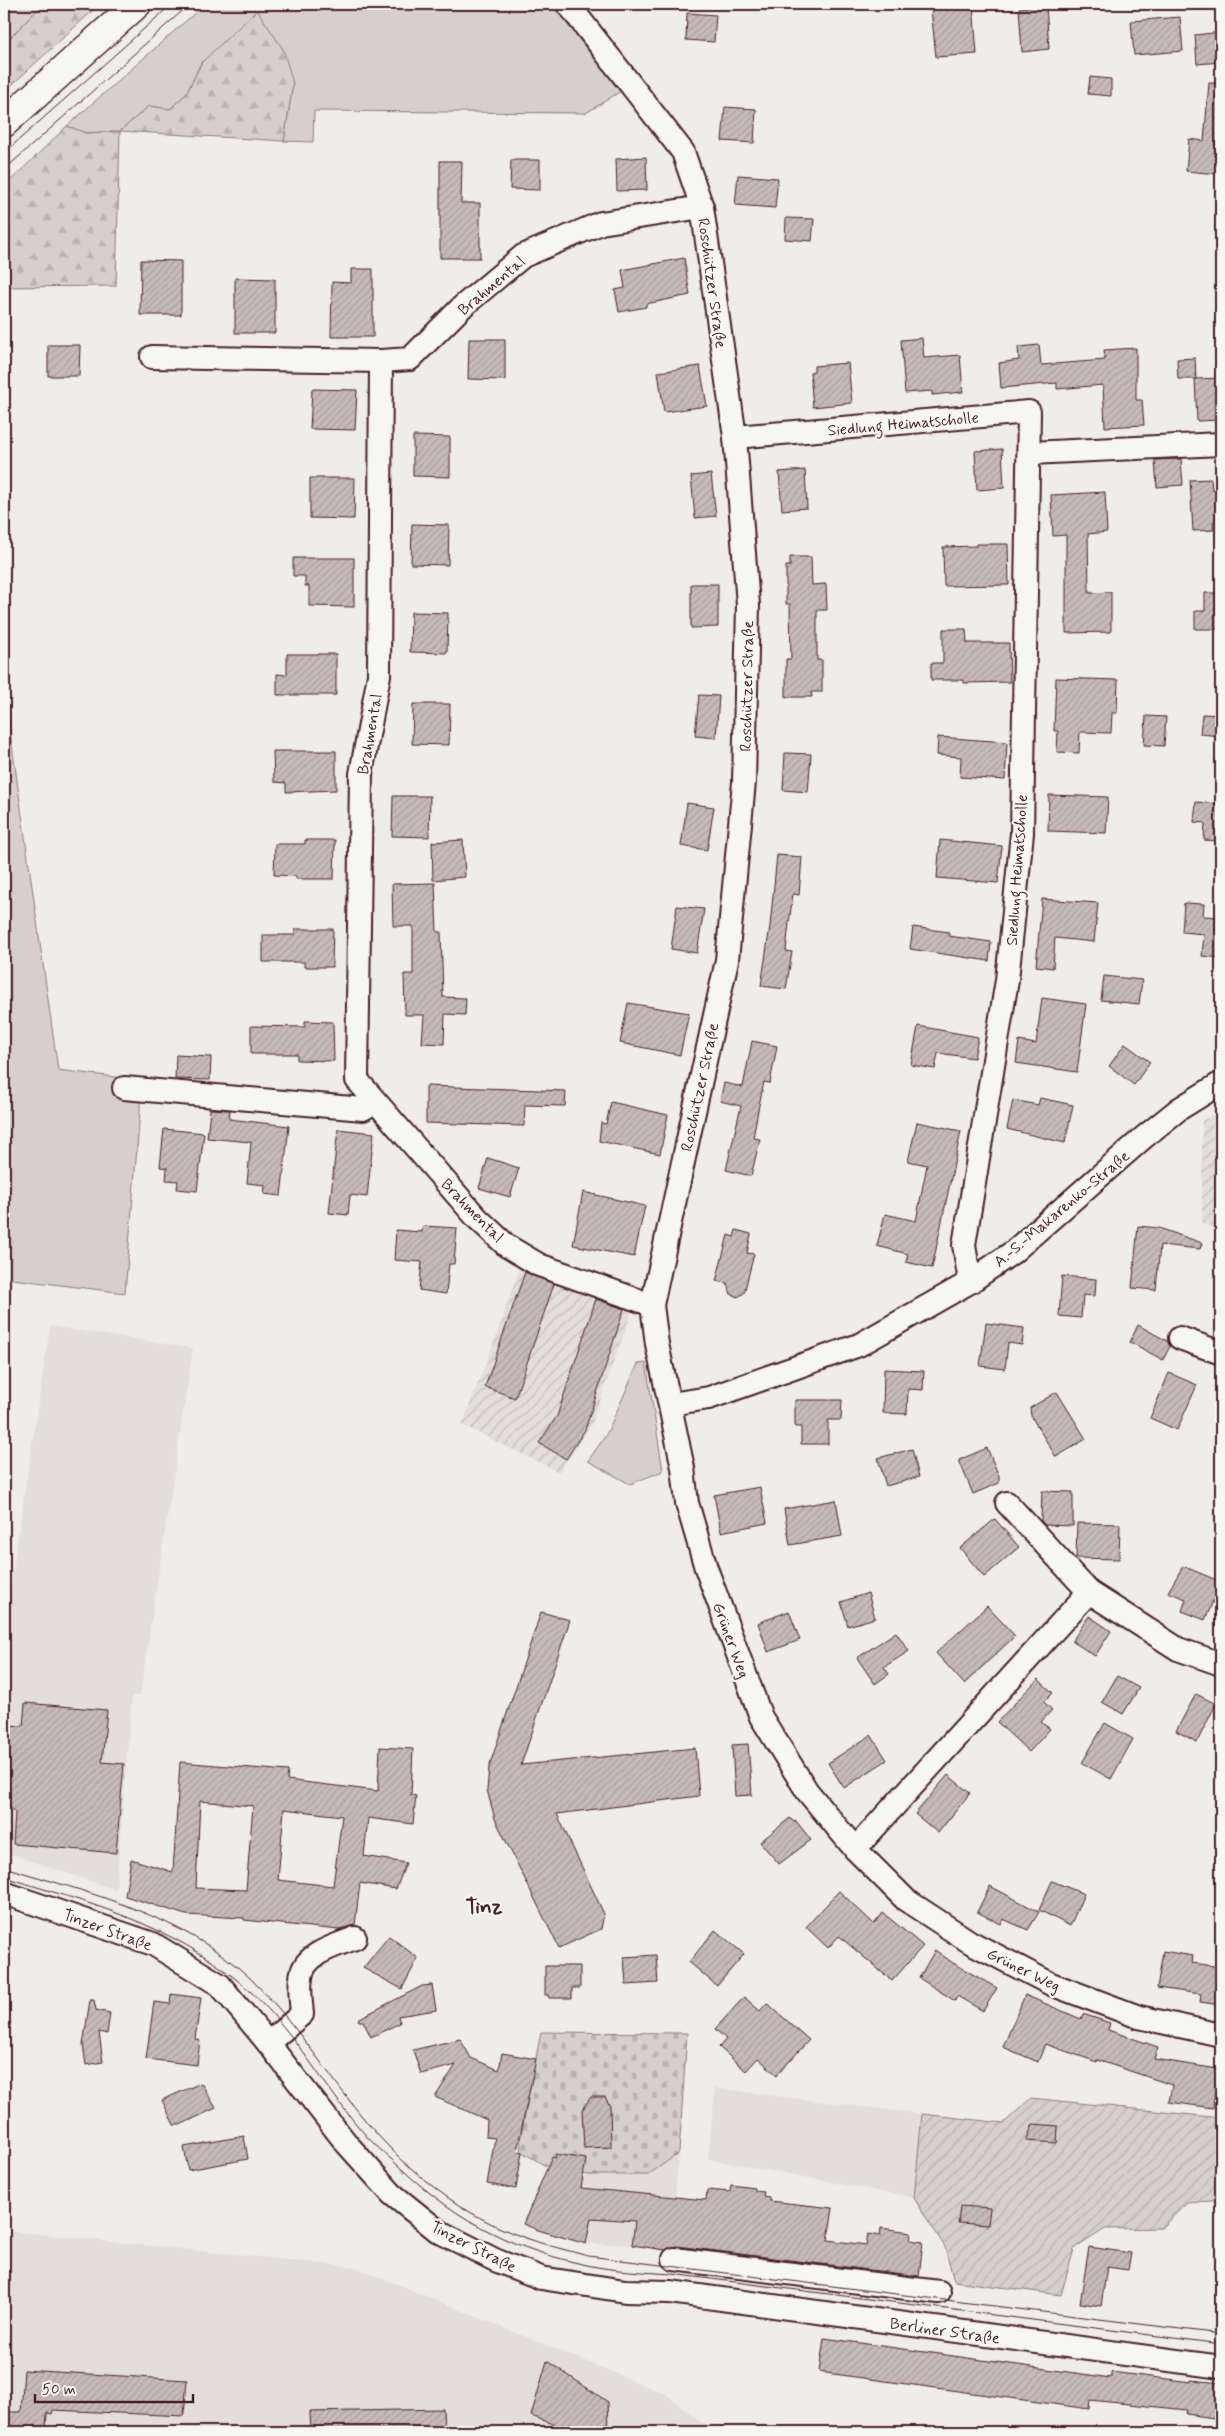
<svg xmlns="http://www.w3.org/2000/svg" width="1225" height="2436" font-family="Mynerve,sans-serif">
  <style>
    .built { fill: #e3dedc }
    .industrial { fill: url(#industrial-furrows) }
    .green { fill: #d7cfce; stroke: #90777c }
    .forest { fill: url(#forest-firs); stroke: #90777c }
    .cemetery { fill: url(#cemetery-stones); stroke: #90777c }
    .garden { fill: url(#garden-furrows); stroke: #90777c }
    .building { fill: url(#building-hatch); stroke: #4a1f2b; fill-rule: evenodd }
    .lines { fill: none; stroke-linecap: round; stroke-linejoin: round }
    .minor-casing { stroke: #4a1f2b; stroke-width: 26 }
    .major-casing { stroke: #4a1f2b; stroke-width: 31 }
    .minor { stroke: #f6f6f2; stroke-width: 22 }
    .major { stroke: #f6f6f2; stroke-width: 28 }
    .tram { stroke: #4a1f2b; stroke-width: 1 }
    .labels { text-anchor: middle; stroke-width: 4.5; stroke-linejoin: round; paint-order: stroke }
    .street-label { font-size: 16px; fill: #4a1f2b; stroke: #f6f6f2 }
    .district-label { font-size: 21px; font-weight: bold; fill: #4a1f2b; stroke: #f6f6f2 }
  </style>
  <defs>
    <pattern id="industrial-furrows" width="10" height="10" patternUnits="userSpaceOnUse" patternTransform="scale(1.25)"><rect width="10" height="10" fill="#e3dedc"/><path d="M-1 1l2-2M0 10L10 0M9 11l2-2" fill="none" stroke="#c4bebd"/></pattern>
    <pattern id="forest-firs" width="22" height="20" patternUnits="userSpaceOnUse" patternTransform="scale(1.25)"><rect width="22" height="20" fill="#d7cfce"/><path d="M5 1l3.5 6h-7zM16 11l3.5 6h-7z" fill="#bab1b1"/></pattern>
    <pattern id="cemetery-stones" width="16" height="16" patternUnits="userSpaceOnUse" patternTransform="scale(1.25)"><rect width="16" height="16" fill="#d7cfce"/><path d="M2 7V4a2 2 0 0 1 4 0v3zM10 15v-3a2 2 0 0 1 4 0v3z" fill="#bab1b1"/></pattern>
    <pattern id="garden-furrows" width="10" height="10" patternUnits="userSpaceOnUse" patternTransform="scale(1.25)"><rect width="10" height="10" fill="#d7cfce"/><path d="M-1 1l2-2M0 10L10 0M9 11l2-2" fill="none" stroke="#bab1b1"/></pattern>
    <pattern id="building-hatch" width="6" height="6" patternUnits="userSpaceOnUse" patternTransform="scale(1.25)"><rect width="6" height="6" fill="#c6babb"/><path d="M-1 1l2-2M0 6l6-6M5 7l2-2" fill="none" stroke="#ac9fa1"/></pattern>
  </defs>
  <rect width="100%" height="100%" fill="#efedea"/>
  <filter id="ink" filterUnits="userSpaceOnUse"><feTurbulence type="fractalNoise" baseFrequency=".02" numOctaves="2"/><feDisplacementMap in="SourceGraphic" scale="10" xChannelSelector="R" yChannelSelector="G"/><feConvolveMatrix kernelMatrix="1 2 1 2 8 2 1 2 1" color-interpolation-filters="sRGB"/></filter>
  <g filter="url(#ink)">
    <!-- built -->
    <g class="built">
      <polygon points="50,1326 193,1348 140,1696 132,1696 116,1890 4,1852 4,1628"/>
      <polygon points="715,2088 922,2114 914,2198 708,2159"/>
      <polygon points="679,2153 670,2250 632,2245 586,2244 546,2233 553,2210 572,2187 588,2175 647,2175"/>
      <polygon points="10,2231 355,2267 666,2394 714,2432 4,2432"/>
    </g>
    <!-- industrial -->
    <g class="industrial">
      <polygon points="1221,1110 1221,1232 1202,1223 1202,1121"/>
      <polygon points="520,1266 634,1306 591,1426 559,1472 462,1425 494,1342"/>
    </g>
    <!-- green -->
    <g class="green">
      <polygon points="4,4 43,4 4,44"/>
      <polygon points="205,4 551,4 621,91 586,113 314,111 313,142 284,141 293,83 202,61 186,94 170,109 149,106 120,131 86,133 67,126"/>
      <polygon points="4,668 11,738 58,1070 140,1080 140,1111 125,1293 4,1278"/>
      <polygon points="646,1363 663,1471 630,1484 588,1461 606,1435 638,1364"/>
    </g>
    <!-- forest -->
    <g class="forest">
      <polygon points="43,4 100,4 4,92 4,44"/>
      <polygon points="257,10 283,49 293,83 284,141 120,131 116,286 4,287 4,187 67,126 86,133 120,131 149,106 170,109 186,94 202,62"/>
    </g>
    <!-- cemetery -->
    <polygon class="cemetery" points="541,2032 687,2033 679,2153 648,2175 588,2175 551,2169 522,2152 520,2140"/>
    <!-- garden -->
    <polygon class="garden" points="1031,2098 1221,2118 1221,2200 1187,2203 1161,2228 1105,2229 1074,2249 1061,2295 954,2281 945,2247 914,2198 922,2114 1004,2123"/>
    <!-- building -->
    <g class="building">
      <polygon points="973,5 977,54 936,57 931,9"/>
      <polygon points="1046,5 1049,49 1022,52 1019,8"/>
      <polygon points="687,13 716,15 714,42 686,40"/>
      <polygon points="1180,17 1183,51 1134,55 1131,21"/>
      <polygon points="1221,32 1221,62 1197,64 1195,35"/>
      <polygon points="1090,77 1111,79 1111,96 1088,94"/>
      <polygon points="1209,83 1221,83 1221,142 1218,174 1186,171 1189,139 1204,141"/>
      <polygon points="725,107 756,109 754,143 722,141"/>
      <polygon points="646,157 647,190 617,191 616,159"/>
      <polygon points="511,160 540,160 540,190 510,189"/>
      <polygon points="440,161 462,161 461,203 480,203 480,258 440,258"/>
      <polygon points="738,175 778,178 775,208 735,205"/>
      <polygon points="786,218 814,219 812,241 785,239"/>
      <polygon points="684,258 690,295 646,304 646,307 619,312 615,290 625,288 622,270"/>
      <polygon points="141,260 181,261 181,315 140,315"/>
      <polygon points="351,269 373,269 373,337 331,337 332,282 351,283"/>
      <polygon points="235,278 275,279 275,333 235,333"/>
      <polygon points="922,338 924,358 960,355 963,392 932,395 932,391 905,393 901,340"/>
      <polygon points="469,339 505,339 505,380 468,379"/>
      <polygon points="48,345 80,345 79,376 48,376"/>
      <polygon points="1039,345 1041,365 1105,360 1104,350 1136,348 1136,400 1142,400 1144,425 1105,427 1103,385 1057,389 1057,383 1001,388 999,363 1019,360 1018,347"/>
      <polygon points="1195,358 1196,379 1178,379 1177,359"/>
      <polygon points="848,363 852,403 813,407 810,372 814,371 814,366"/>
      <polygon points="700,366 707,406 664,412 658,372"/>
      <polygon points="1221,378 1221,420 1197,421 1195,379"/>
      <polygon points="312,389 357,390 355,430 310,429"/>
      <polygon points="413,436 450,437 450,477 413,476"/>
      <polygon points="1002,449 1004,488 977,490 975,451"/>
      <polygon points="1181,459 1183,485 1157,487 1155,460"/>
      <polygon points="805,470 807,508 782,510 779,472"/>
      <polygon points="711,474 716,516 695,518 691,476"/>
      <polygon points="310,478 355,478 354,519 310,518"/>
      <polygon points="1211,479 1212,489 1221,489 1221,521 1213,522 1214,530 1193,531 1190,480"/>
      <polygon points="1105,492 1107,532 1088,534 1089,593 1111,592 1111,632 1066,633 1066,535 1053,536 1051,495"/>
      <polygon points="412,524 449,525 448,565 411,564"/>
      <polygon points="976,544 1008,544 1009,585 944,586 943,547 976,546"/>
      <polygon points="790,557 811,557 812,585 826,584 827,610 817,610 817,660 822,660 822,692 811,692 812,697 786,697 786,659 791,659 790,604 786,604 786,566 790,566"/>
      <polygon points="293,558 354,558 354,607 309,606 309,586 305,586 305,576 293,576"/>
      <polygon points="691,584 718,584 718,627 691,628"/>
      <polygon points="1205,593 1221,593 1221,629 1195,629 1195,611 1205,611"/>
      <polygon points="411,612 448,613 447,653 410,652"/>
      <polygon points="943,629 966,629 967,643 1009,643 1010,682 964,683 964,680 931,680 931,663 943,663"/>
      <polygon points="287,654 336,654 336,695 277,695 277,674 287,675"/>
      <polygon points="1056,678 1118,680 1117,713 1112,713 1111,733 1080,732 1079,753 1057,752 1058,731 1054,731"/>
      <polygon points="699,695 719,696 716,738 695,736"/>
      <polygon points="413,704 450,704 449,745 412,744"/>
      <polygon points="1202,714 1221,715 1221,736 1200,734"/>
      <polygon points="1146,716 1166,717 1164,746 1144,745"/>
      <polygon points="938,737 1007,742 1005,780 960,777 961,757 937,755"/>
      <polygon points="273,751 336,751 336,790 286,792 286,783 274,782"/>
      <polygon points="785,753 811,754 808,792 783,790"/>
      <polygon points="1049,795 1108,797 1106,833 1048,831"/>
      <polygon points="393,796 430,796 429,837 392,836"/>
      <polygon points="1196,802 1221,804 1221,841 1204,840 1205,823 1194,822"/>
      <polygon points="687,803 714,807 707,850 681,846"/>
      <polygon points="305,840 335,840 334,879 296,879 296,876 274,875 275,844 305,844"/>
      <polygon points="463,840 465,877 433,880 432,842"/>
      <polygon points="940,840 1002,846 998,883 937,878"/>
      <polygon points="777,855 802,857 799,895 793,894 789,923 786,951 792,952 786,989 761,986 770,926"/>
      <polygon points="435,883 437,932 441,932 443,997 466,998 465,1015 445,1014 444,1044 422,1043 424,1015 405,1015 404,974 413,974 413,926 393,926 392,884"/>
      <polygon points="1042,899 1098,903 1094,942 1055,938 1053,968 1036,966"/>
      <polygon points="1184,903 1204,904 1203,916 1221,917 1221,958 1202,956 1204,934 1182,932"/>
      <polygon points="677,906 704,909 697,953 671,949"/>
      <polygon points="913,927 949,932 949,936 991,942 989,961 910,949"/>
      <polygon points="295,929 333,929 332,967 304,967 304,962 263,962 263,935 295,935"/>
      <polygon points="1104,976 1142,980 1139,1004 1101,1000"/>
      <polygon points="1042,998 1086,1004 1077,1072 1016,1063 1019,1041 1036,1044"/>
      <polygon points="628,1003 689,1013 680,1055 620,1043"/>
      <polygon points="305,1021 333,1022 334,1061 297,1060 297,1054 251,1054 251,1026 305,1027"/>
      <polygon points="918,1026 978,1037 974,1058 938,1053 935,1069 911,1065"/>
      <polygon points="752,1041 777,1046 770,1083 764,1082 758,1110 753,1138 760,1139 751,1176 726,1170 741,1106 720,1101 724,1083 743,1087"/>
      <polygon points="1125,1044 1150,1062 1134,1085 1109,1066"/>
      <polygon points="176,1055 211,1057 210,1080 175,1079"/>
      <polygon points="426,1086 566,1091 565,1106 525,1105 524,1126 426,1123"/>
      <polygon points="1040,1098 1073,1105 1065,1143 1007,1129 1013,1100 1038,1105"/>
      <polygon points="611,1102 668,1115 660,1154 599,1141 601,1123 606,1124"/>
      <polygon points="210,1109 230,1110 229,1119 289,1126 281,1196 264,1194 265,1185 247,1183 251,1142 207,1138"/>
      <polygon points="917,1122 961,1131 932,1268 906,1262 908,1254 877,1246 885,1214 916,1221 927,1165 908,1161"/>
      <polygon points="164,1129 204,1133 197,1191 177,1189 178,1181 166,1180 167,1168 160,1167"/>
      <polygon points="338,1129 374,1133 367,1197 350,1195 348,1215 329,1213"/>
      <polygon points="488,1158 519,1168 510,1197 479,1188"/>
      <polygon points="583,1192 645,1206 634,1257 573,1245"/>
      <polygon points="423,1226 457,1228 454,1264 449,1264 446,1294 419,1290 422,1262 394,1260 396,1230 422,1232"/>
      <polygon points="1138,1226 1159,1228 1202,1243 1200,1249 1160,1245 1156,1290 1132,1288"/>
      <polygon points="736,1230 751,1234 747,1253 754,1254 744,1293 738,1297 731,1294 727,1283 716,1281 728,1235 734,1237"/>
      <polygon points="525,1272 554,1284 515,1398 485,1387"/>
      <polygon points="1062,1276 1096,1279 1095,1296 1083,1295 1081,1318 1059,1316"/>
      <polygon points="596,1299 624,1309 585,1430 566,1459 539,1443 557,1416"/>
      <polygon points="986,1323 1024,1328 1022,1345 1008,1343 1005,1369 980,1366"/>
      <polygon points="1138,1325 1167,1341 1170,1346 1163,1360 1130,1342"/>
      <polygon points="884,1369 924,1371 923,1390 908,1389 907,1414 883,1413"/>
      <polygon points="1169,1373 1197,1385 1177,1430 1150,1418"/>
      <polygon points="1057,1392 1086,1439 1056,1457 1031,1416 1030,1408"/>
      <polygon points="795,1400 842,1400 841,1420 828,1420 828,1444 801,1444 801,1427 795,1427"/>
      <polygon points="987,1448 999,1476 999,1483 973,1494 959,1460"/>
      <polygon points="912,1449 919,1477 886,1486 878,1458"/>
      <polygon points="760,1487 767,1523 721,1532 714,1495"/>
      <polygon points="1042,1491 1073,1492 1073,1526 1045,1525 1041,1521"/>
      <polygon points="836,1500 842,1536 790,1545 784,1509"/>
      <polygon points="995,1519 1019,1547 984,1577 960,1548"/>
      <polygon points="1077,1523 1120,1524 1119,1559 1076,1558"/>
      <polygon points="1183,1566 1221,1582 1205,1620 1182,1611 1186,1599 1168,1592"/>
      <polygon points="868,1593 875,1618 848,1626 841,1602"/>
      <polygon points="987,1606 1015,1636 964,1684 936,1653"/>
      <polygon points="789,1611 800,1640 768,1652 758,1623"/>
      <polygon points="541,1612 570,1620 521,1765 695,1748 699,1796 557,1814 604,1914 601,1929 559,1948 495,1819 487,1790 489,1767"/>
      <polygon points="1089,1616 1111,1631 1095,1656 1072,1641"/>
      <polygon points="896,1632 909,1651 884,1667 889,1674 875,1684 857,1658"/>
      <polygon points="1117,1676 1139,1688 1123,1714 1102,1702"/>
      <polygon points="1038,1679 1053,1693 1044,1702 1052,1710 1041,1722 1050,1729 1029,1752 997,1722"/>
      <polygon points="1196,1694 1216,1704 1197,1742 1176,1731"/>
      <polygon points="25,1703 107,1710 102,1762 124,1764 116,1853 13,1844 15,1813 4,1800 4,1744 6,1744 8,1725 23,1726"/>
      <polygon points="1105,1723 1133,1739 1111,1779 1082,1763"/>
      <polygon points="871,1735 887,1760 844,1788 828,1763"/>
      <polygon points="748,1744 752,1795 735,1796 732,1745"/>
      <path d="M 380,1747 L 413,1749 L 411,1795 L 416,1796 L 413,1824 L 368,1818 L 364,1856 L 406,1863 L 396,1889 L 360,1883 L 355,1925 L 339,1930 L 244,1920 L 244,1918 L 186,1915 L 125,1896 L 131,1859 L 173,1872 L 180,1762 L 288,1771 L 287,1780 L 378,1791 ZM 200,1801 L 253,1806 L 246,1890 L 196,1888 ZM 284,1809 L 342,1816 L 333,1886 L 278,1880 Z"/>
      <polygon points="948,1775 970,1793 938,1833 915,1814"/>
      <polygon points="790,1818 794,1822 796,1821 811,1840 779,1864 760,1842"/>
      <polygon points="1052,1881 1084,1894 1070,1926 1039,1910"/>
      <polygon points="990,1886 1039,1912 1028,1930 1003,1919 1001,1924 977,1912"/>
      <polygon points="839,1891 874,1924 883,1913 923,1946 892,1981 839,1936 828,1948 806,1927"/>
      <polygon points="715,1930 744,1954 717,1986 689,1962"/>
      <polygon points="389,1936 418,1958 402,1989 363,1968"/>
      <polygon points="935,1950 953,1963 997,1988 983,2011 957,1996 955,2001 919,1978"/>
      <polygon points="1163,1951 1193,1956 1192,1963 1221,1967 1221,2005 1200,2002 1201,1994 1157,1988"/>
      <polygon points="656,1955 658,1983 626,1985 624,1957"/>
      <polygon points="545,1966 580,1966 580,1988 572,1988 572,1998 549,1998 548,1995 545,1995"/>
      <polygon points="432,1985 436,2010 398,2016 400,2023 371,2037 363,2021 359,2021 358,2019 422,1986"/>
      <polygon points="171,1994 201,1998 195,2039 200,2040 197,2065 146,2059 154,2002 170,2004"/>
      <polygon points="1025,1995 1081,2019 1083,2014 1110,2023 1108,2030 1158,2047 1154,2059 1218,2069 1213,2108 1169,2102 1172,2085 1097,2060 1097,2062 1045,2044 1038,2062 1003,2047"/>
      <polygon points="744,1997 760,2011 767,2003 809,2040 777,2075 758,2058 746,2071 719,2047 726,2039 715,2029"/>
      <polygon points="90,2000 94,2000 96,2010 110,2013 107,2034 99,2032 103,2062 86,2065 83,2045"/>
      <polygon points="460,2039 471,2058 499,2070 502,2053 536,2059 517,2151 522,2152 516,2189 487,2184 495,2138 486,2137 487,2120 435,2097 456,2065 421,2074 413,2050"/>
      <polygon points="201,2083 216,2108 180,2125 174,2125 162,2100"/>
      <polygon points="591,2097 605,2097 610,2106 611,2147 584,2148 582,2110"/>
      <polygon points="1033,2124 1058,2126 1057,2143 1026,2141"/>
      <polygon points="244,2136 248,2159 188,2170 184,2147"/>
      <polygon points="556,2154 586,2159 581,2188 706,2200 707,2190 730,2192 731,2185 755,2188 755,2191 764,2192 763,2196 769,2197 769,2201 833,2208 828,2240 866,2245 868,2234 880,2236 881,2228 911,2232 910,2240 923,2242 919,2276 676,2246 665,2250 632,2245 635,2221 591,2218 586,2244 538,2230 523,2224 552,2157 555,2158"/>
      <polygon points="960,2206 990,2208 988,2225 958,2223"/>
      <polygon points="1089,2247 1131,2253 1128,2270 1107,2267 1101,2306 1080,2303"/>
      <polygon points="824,2338 1111,2378 1111,2372 1191,2382 1191,2380 1221,2383 1221,2419 1186,2414 1187,2410 1090,2400 1089,2409 819,2372"/>
      <polygon points="547,2361 608,2402 609,2432 576,2432 531,2416"/>
      <polygon points="24,2370 187,2380 184,2416 53,2410 52,2414 47,2413 46,2432 7,2432 8,2412 21,2412"/>
      <polygon points="443,2409 444,2432 311,2432 310,2412"/>
    </g>
    <g class="lines">
      <defs>
        <g id="minor">
          <polyline points="568,4 683,152 702,207 735,437 748,605 744,782 727,960 652,1305 657,1344 683,1468 687,1503 706,1568 761,1717 807,1791 855,1849 906,1900 970,1942 1051,1984 1139,2017 1221,2035"/>
          <polyline points="152,357 381,361 410,359 463,306 523,256 601,223 702,207"/>
          <polyline points="381,361 379,675 361,774 357,1080 477,1218 507,1246 539,1265 652,1305"/>
          <polyline points="735,437 1029,412 1022,833 1007,980 964,1245 970,1282"/>
          <polyline points="1030,453 1221,444"/>
          <polyline points="124,1088 363,1109 374,1102"/>
          <polyline points="1180,1338 1221,1353"/>
          <polyline points="670,1404 709,1398 859,1345 970,1282 1013,1252 1143,1138 1179,1109 1221,1083"/>
          <polyline points="1007,1503 1089,1592 1178,1649 1221,1664"/>
          <polyline points="855,1849 1089,1592"/>
          <polyline points="4,1893 153,1944 220,1985 268,2043 347,2144 392,2194 438,2231 495,2260 541,2278 625,2291 670,2292 1221,2367"/>
          <path d="M 268,2043 L 302,2014 C 301,2002 299,1989 301,1978 C 303,1953 336,1946 355,1938"/>
          <polyline points="674,2259 939,2292"/>
        </g>
        <polyline id="major" points="4,123 137,4"/>
      </defs>
      <!-- minor casing -->
      <use href="#minor" class="minor-casing"/>
      <!-- major casing -->
      <use href="#major" class="major-casing"/>
      <!-- minor -->
      <use href="#minor" class="minor"/>
      <!-- major -->
      <use href="#major" class="major"/>
      <!-- tram -->
      <g class="tram">
        <polyline points="4,153 172,4"/>
        <polyline points="4,170 190,4"/>
        <path d="M 4,1867 C 89,1893 183,1915 250,1978 C 296,2022 328,2076 369,2125 C 410,2173 463,2216 523,2237 C 544,2245 567,2250 588,2256 L 1221,2334"/>
        <path d="M 4,1877 C 92,1904 169,1923 242,1984 C 291,2025 321,2083 362,2131 C 370,2141 381,2150 391,2159 C 450,2216 506,2248 587,2265 C 614,2271 644,2272 672,2274 L 1221,2344"/>
      </g>
    </g>
  </g>
  <g class="labels">
    <!-- street labels -->
    <g class="street-label">
      <text transform="translate(713 283) rotate(82)" y="6">Roschützer Straße</text>
      <text transform="translate(491 285) rotate(-40)" y="6">Brahmental</text>
      <text transform="translate(903 423) rotate(-5)" y="6">Siedlung Heimatscholle</text>
      <text transform="translate(746 686) rotate(-89)" y="6">Roschützer Straße</text>
      <text transform="translate(369 734) rotate(-80)" y="6">Brahmental</text>
      <text transform="translate(1016 870) rotate(-86)" y="6">Siedlung Heimatscholle</text>
      <text transform="translate(699 1087) rotate(-78)" y="6">Roschützer Straße</text>
      <text transform="translate(1061 1208) rotate(-40)" y="6">A.-S.-Makarenko-Straße</text>
      <text transform="translate(473 1210) rotate(46)" y="6">Brahmental</text>
      <text transform="translate(732 1640) rotate(70)" y="6">Grüner Weg</text>
      <text transform="translate(108 1929) rotate(20)" y="6">Tinzer Straße</text>
      <text transform="translate(1024 1969) rotate(26)" y="6">Grüner Weg</text>
      <text transform="translate(474 2246) rotate(27)" y="6">Tinzer Straße</text>
      <text transform="translate(945 2330) rotate(8)" y="6">Berliner Straße</text>
    </g>
    <!-- district labels -->
    <g class="district-label">
      <text x="484" y="1913">Tinz</text>
    </g>
  </g>
  <!-- margin -->
  <rect width="1225" height="2436" fill="none" stroke="#f6f6f2" stroke-width="20"/>
  <rect x="10" y="10" width="1205" height="2416" fill="none" stroke="#4a1f2b" stroke-width="2" filter="url(#ink)"/>
  <!-- scale -->
  <path d="M35 2394v8h158v-8" fill="none" stroke="#4a1f2b" stroke-width="2.5"/>
  <text x="42" y="2394" font-size="15" fill="#4a1f2b" stroke="#f6f6f2" stroke-width="4" paint-order="stroke">50 m</text>
</svg>
